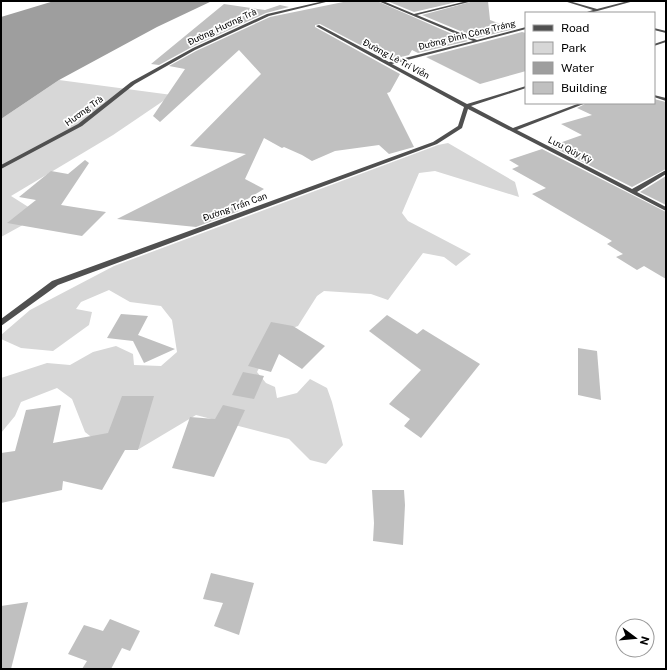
<svg xmlns="http://www.w3.org/2000/svg" width="667" height="670" font-family="'Public Sans',sans-serif">
  <style>
    .green { fill: #d7d7d7 }
    .water { fill: #9e9e9e }
    .building { fill: #c0c0c0 }
    .lines { fill: none; stroke-linecap: round; stroke-linejoin: round }
    .street { fill: #505050; fill-rule: evenodd }
    .labels { text-anchor: middle; stroke-width: 3.5; stroke-linejoin: round; paint-order: stroke }
    .far-street-label { font-size: 9px; fill: #000; stroke: #fff }
  </style>
  <rect width="100%" height="100%" fill="#fff"/>
  <!-- green -->
  <g class="green">
    <polygon points="59,80 172,95 113,135 11,196 41,215 1,237 1,119"/>
    <polygon points="448,143 515,182 519,197 435,171 419,173 402,213 408,221 471,254 456,266 444,257 423,253 388,300 371,294 324,291 317,296 298,326 273,335 265,356 257,372 266,383 275,387 277,398 297,393 310,379 327,388 332,402 343,445 326,464 310,460 289,439 196,415 139,449 104,447 85,432 72,399 57,388 21,402 15,416 1,433 1,378 47,363 70,365 93,352 116,346 133,354 134,365 161,366 177,352 172,320 161,306 130,302 109,290 81,302 76,309 92,312 89,325 53,351 21,348 1,339 1,335 30,310 114,266 438,145"/>
  </g>
  <!-- water -->
  <polygon class="water" points="54,1 212,1 157,27 59,80 1,119 1,17"/>
  <!-- building -->
  <g class="building">
    <polygon points="348,1 377,1 468,41 418,53 412,50 409,55 389,60 320,24 315,25 315,27 400,74 390,92 387,93 414,147 389,154 379,145 335,151 312,161 302,155 284,147 282,148 264,138 245,179 264,189 241,203 247,206 239,211 196,227 117,219 246,154 190,146 261,74 239,50 160,122 153,116 185,69 169,66 196,51 270,17"/>
    <polygon points="387,1 461,1 414,12"/>
    <polygon points="474,1 488,1 490,20 514,29 477,38 422,15"/>
    <polygon points="224,4 265,10 280,5 289,7 266,13 192,47 159,65 151,64"/>
    <polygon points="522,32 526,33 526,71 480,84 426,57"/>
    <polygon points="654,99 666,102 666,169 632,187 551,146 582,135 561,124 592,115 577,108 587,103 654,103"/>
    <polygon points="542,149 666,212 666,279 644,266 637,270 616,257 623,254 607,244 612,241 532,194 546,188 512,169 519,166 509,160"/>
    <polygon points="85,160 89,163 61,205 106,212 82,236 7,223 36,200 19,197 51,171 68,174"/>
    <polygon points="666,176 666,205 640,192"/>
    <polygon points="121,314 148,316 138,335 175,349 144,363 133,341 107,338"/>
    <polygon points="387,315 417,334 423,329 480,364 421,438 404,426 410,419 389,404 421,370 369,331"/>
    <polygon points="271,322 293,326 325,346 302,369 279,354 271,372 248,366"/>
    <polygon points="578,348 597,351 601,400 578,395"/>
    <polygon points="243,372 264,376 254,399 232,395"/>
    <polygon points="122,396 154,396 138,450 125,450 102,490 63,481 62,490 1,503 1,453 15,451 26,410 61,405 53,443 108,433"/>
    <polygon points="223,405 245,410 214,477 172,468 190,417 215,419"/>
    <polygon points="372,490 404,490 405,505 403,545 373,541 374,523"/>
    <polygon points="211,573 254,583 239,635 214,626 223,603 203,599"/>
    <polygon points="28,602 11,669 1,669 1,606"/>
    <polygon points="110,619 140,631 130,651 122,648 111,669 82,669 87,661 68,654 84,625 103,631"/>
  </g>
  <g class="lines">
    <!-- street -->
    <g class="street">
      <polygon points="324,1 330,1 269,16 195,50 135,84 82,126 1,169 1,165 78,124 131,82 193,48 267,14"/>
      <polygon points="378,1 383,1 414,14 467,1 473,1 417,15 477,40 526,27 526,29 392,64 467,104 526,86 526,88 471,106 513,128 580,103 586,103 517,130 632,189 666,170 666,174 637,192 666,207 666,211 468,109 462,128 437,144 58,285 1,326 1,319 52,281 433,142 458,126 464,107 316,26 319,25 389,62 473,41"/>
      <polygon points="564,1 569,1 597,9 628,1 634,1 590,13 584,13 593,10"/>
      <polygon points="654,28 666,31 666,33 654,30"/>
      <polygon points="666,40 666,42 654,46 654,44"/>
      <polygon points="654,95 666,98 666,101 654,97"/>
    </g>
  </g>
  <g class="labels">
    <!-- far-street labels -->
    <g class="far-street-label">
      <text transform="translate(222 27) rotate(-25)" y="3">Đường Hương Trà</text>
      <text transform="translate(467 35) rotate(-14)" y="3">Đường Đinh Công Tráng</text>
      <text transform="translate(396 59) rotate(28)" y="3">Đường Lê Trí Viễn</text>
      <text transform="translate(84 111) rotate(-36)" y="3">Hương Trà</text>
      <text transform="translate(570 150) rotate(27)" y="3">Lưu Qúy Kỳ</text>
      <text transform="translate(235 207) rotate(-20)" y="3">Đường Trần Can</text>
    </g>
  </g>
  <!-- border -->
  <rect width="667" height="670" fill="none" stroke="#000000" stroke-width="4"/>
  <!-- legend -->
  <rect x="525" y="12" width="130" height="92" fill="#ffffff" stroke="#999999"/>
  <rect x="533" y="25" width="20" height="6" fill="#505050" stroke="#999999"/>
  <text x="561" y="32" font-size="12" fill="#000000">Road</text>
  <rect x="533" y="42" width="20" height="12" fill="#d7d7d7" stroke="#999999"/>
  <text x="561" y="52" font-size="12" fill="#000000">Park</text>
  <rect x="533" y="62" width="20" height="12" fill="#9e9e9e" stroke="#999999"/>
  <text x="561" y="72" font-size="12" fill="#000000">Water</text>
  <rect x="533" y="82" width="20" height="12" fill="#c0c0c0" stroke="#999999"/>
  <text x="561" y="92" font-size="12" fill="#000000">Building</text>
  <!-- north arrow -->
  <g transform="translate(635 638) rotate(106)"><circle r="19" fill="#ffffff" stroke="#999999"/>
  <path d="M0-3L7 15L0 10L-7 15Z" fill="#000000"/>
  <text y="-6" font-size="11" font-weight="bold" text-anchor="middle" fill="#000000">N</text>
  </g>
</svg>
